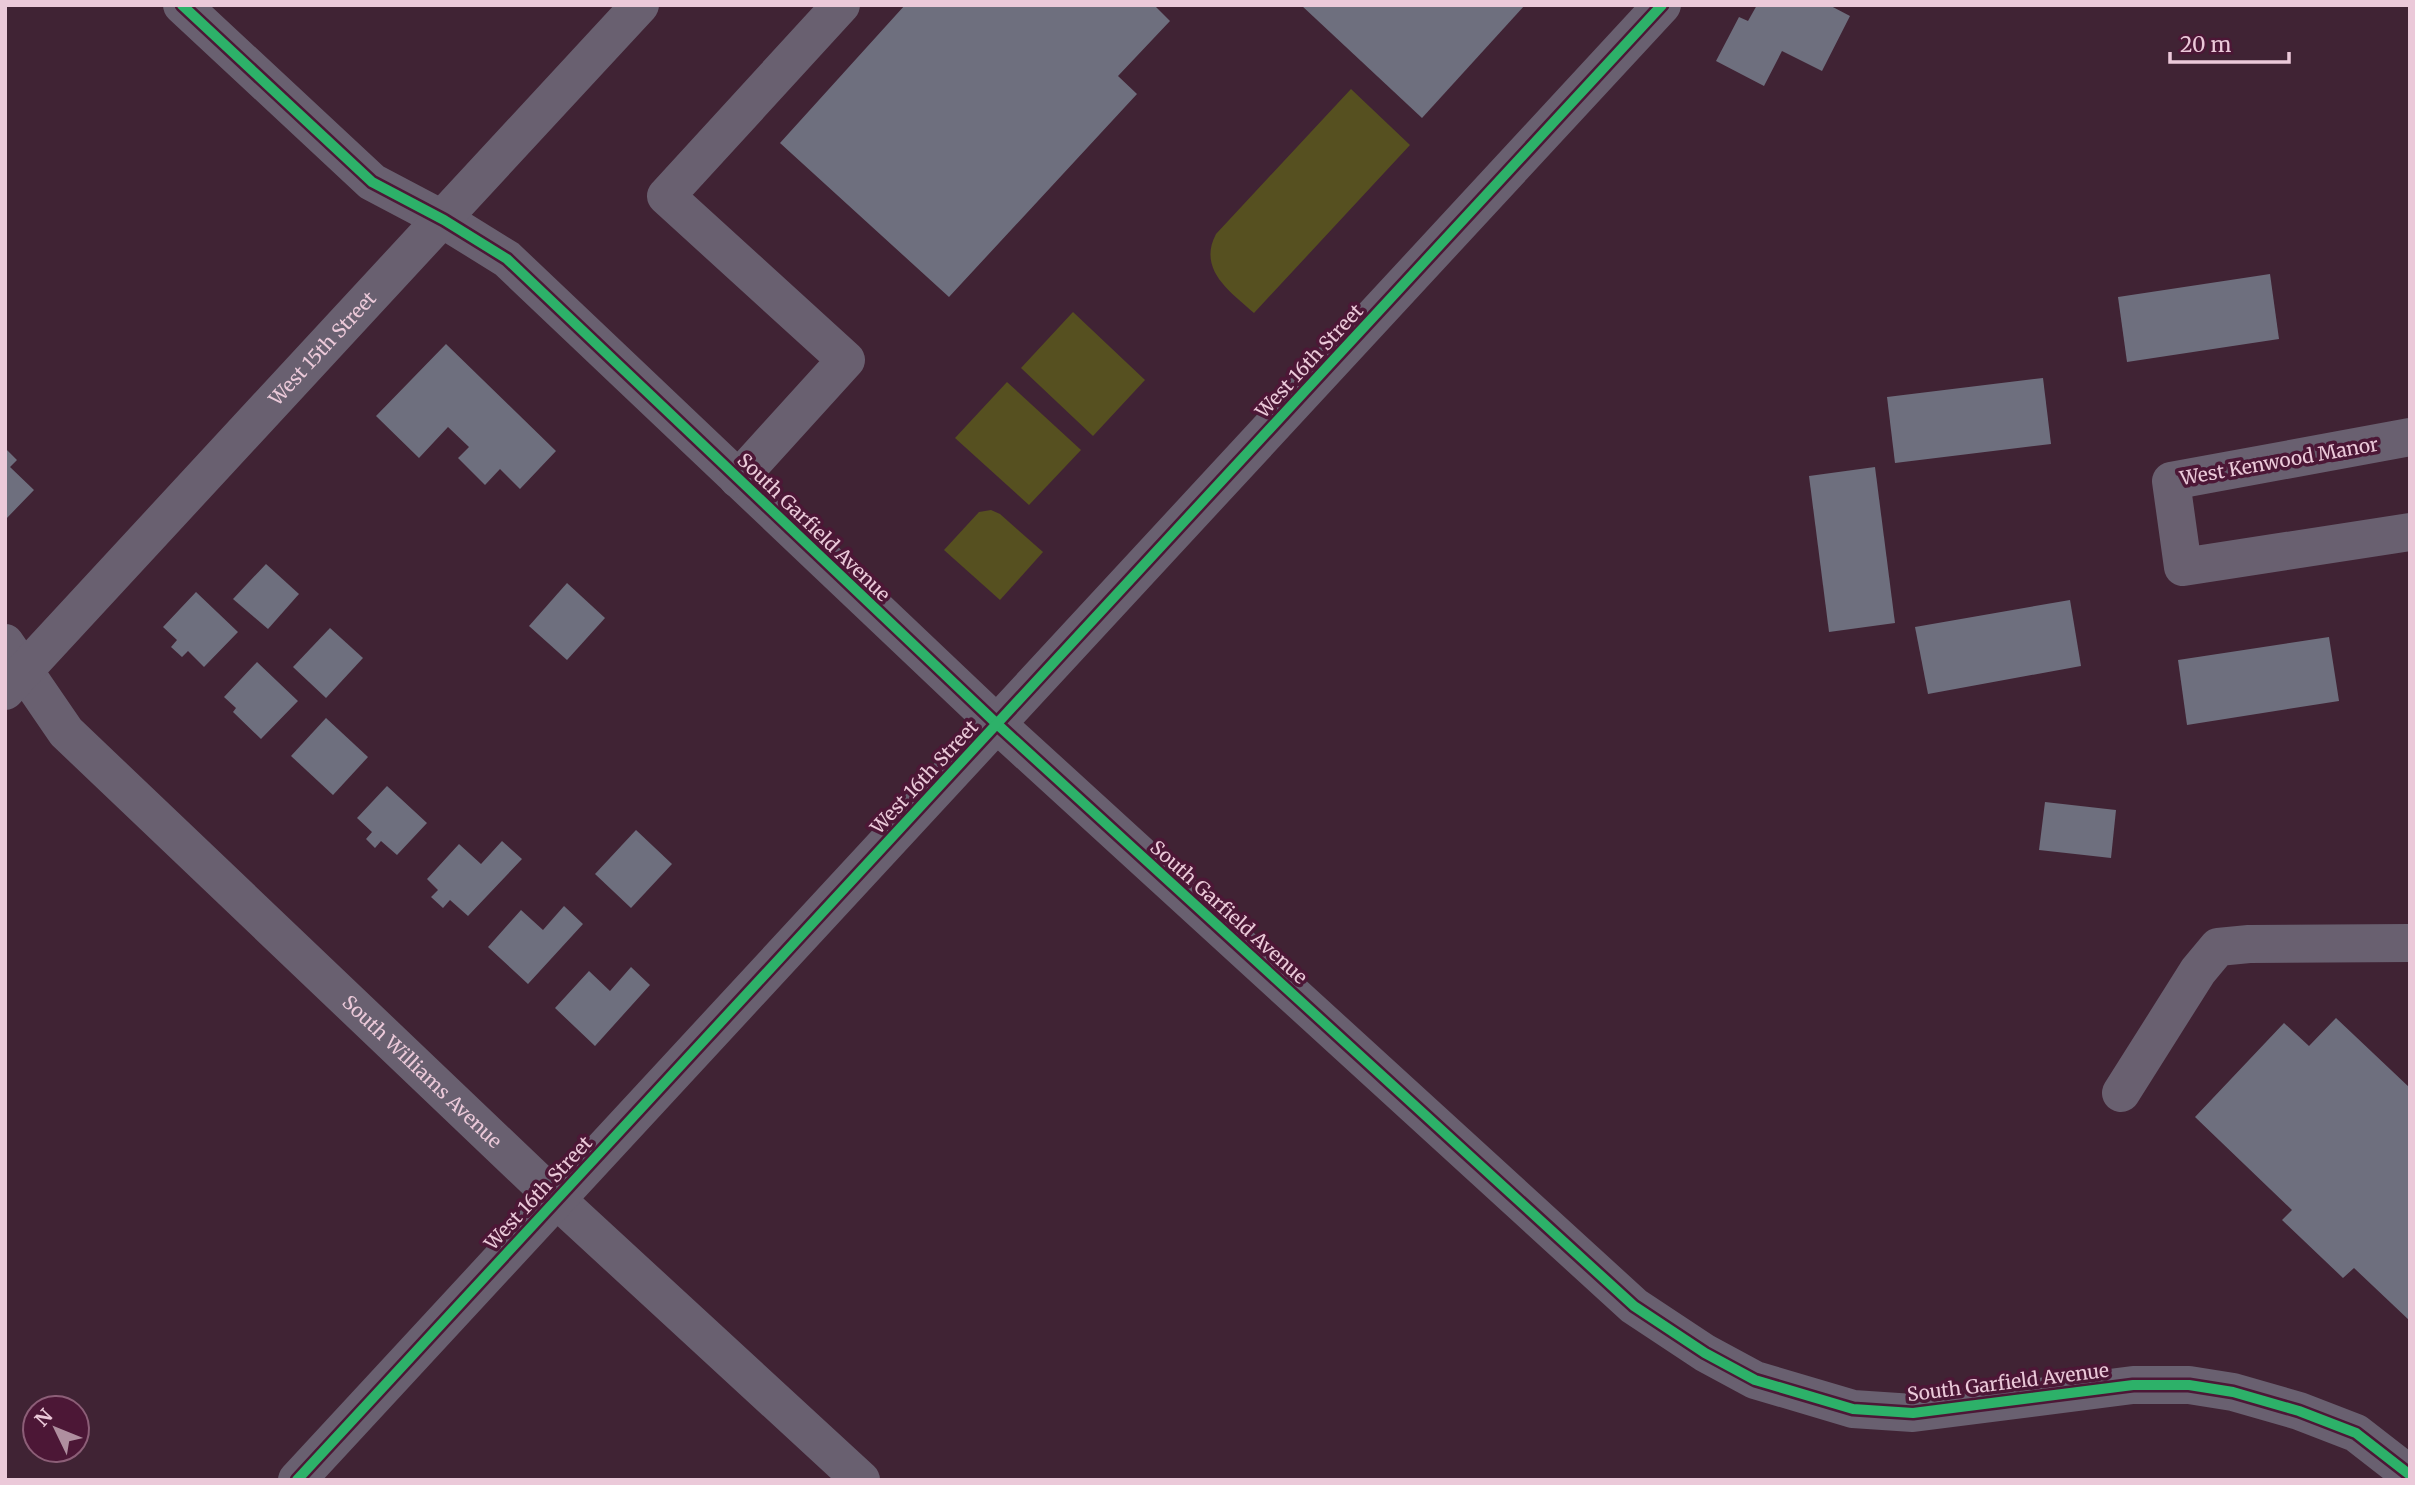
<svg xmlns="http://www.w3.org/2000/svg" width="2415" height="1485" font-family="Merriweather,serif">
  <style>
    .green { fill: #565020 }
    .building { fill: #6e6f7e }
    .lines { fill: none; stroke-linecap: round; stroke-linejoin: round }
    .minor { stroke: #696070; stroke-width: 38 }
    .cycleway-casing { stroke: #4c1736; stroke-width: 15 }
    .cycleway { stroke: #2db169; stroke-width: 10 }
    .labels { text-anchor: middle; stroke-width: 7; stroke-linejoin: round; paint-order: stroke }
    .street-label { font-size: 19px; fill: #ebc9d9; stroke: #4c1736 }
  </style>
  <rect width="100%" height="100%" fill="#402334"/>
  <!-- green -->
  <g class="green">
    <path d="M 1351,89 L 1410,145 L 1254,313 C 1231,292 1197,270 1216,234 Z"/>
    <polygon points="1073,312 1145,380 1093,436 1021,368"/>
    <polygon points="1007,382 1081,450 1029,505 955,438"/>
    <polygon points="991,510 1000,514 1043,552 1000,600 944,550 979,512"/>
  </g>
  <!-- building -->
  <g class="building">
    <polygon points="905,5 1154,5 1170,21 1118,76 1137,94 949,297 780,143"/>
    <polygon points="1301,5 1525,5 1422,118"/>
    <polygon points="1757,5 1829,5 1850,16 1822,71 1782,51 1764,86 1716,61 1739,17 1748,21"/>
    <polygon points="2270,274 2279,339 2127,362 2118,297"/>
    <polygon points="446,344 556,451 520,489 500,469 485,485 458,458 469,447 448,427 419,458 376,416"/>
    <polygon points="2043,378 2051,444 1895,463 1887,397"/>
    <polygon points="5,448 17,460 10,467 34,490 5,520"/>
    <polygon points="1875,467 1895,623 1829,632 1809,476"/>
    <polygon points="266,564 299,594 268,629 233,599"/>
    <polygon points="567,583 605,618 567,660 529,626"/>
    <polygon points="196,592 238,632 204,667 188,651 182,657 171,647 177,640 163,627"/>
    <polygon points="2070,600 2081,666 1928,694 1915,627"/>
    <polygon points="330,628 363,658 326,698 293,667"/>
    <polygon points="2329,637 2339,701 2187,725 2178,660"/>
    <polygon points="257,662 298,701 261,739 233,712 236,708 224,697"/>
    <polygon points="326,718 368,757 333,795 291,756"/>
    <polygon points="387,786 427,823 397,855 381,841 375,848 366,839 372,832 357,818"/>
    <polygon points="2045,802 2116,810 2111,858 2039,850"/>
    <polygon points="636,830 672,864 631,908 595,874"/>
    <polygon points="502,841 522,859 468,916 450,900 443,908 431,897 438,890 427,879 459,844 481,864"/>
    <polygon points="564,906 583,924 528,984 488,947 521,910 543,930"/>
    <polygon points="631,967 650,985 595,1046 555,1008 589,971 610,991"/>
    <polygon points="2336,1018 2410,1088 2410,1321 2354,1268 2343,1278 2282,1220 2292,1210 2195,1117 2284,1023 2309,1046"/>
  </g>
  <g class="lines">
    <!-- minor -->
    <g class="minor">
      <polyline points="182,5 372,182 444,220 507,259 997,724 1634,1306 1705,1353 1755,1380 1853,1409 1913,1413 2133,1385 2189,1385 2233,1392 2299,1411 2356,1433 2410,1475"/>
      <polyline points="2410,437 2171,481 2183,567 2410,532"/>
      <polyline points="738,479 846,360 666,196 841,5"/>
      <path id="s1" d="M 5,643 L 66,732 L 556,1199 L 861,1480"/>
      <path id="s2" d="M 5,691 L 640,5"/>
      <polyline points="2121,1093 2198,971 2218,947 2249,944 2410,943"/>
      <polyline points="297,1480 1662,5"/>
    </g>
    <defs>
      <g id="cycleway">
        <polyline points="182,5 372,182 444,220 507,259 997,724 1634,1306 1705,1353 1755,1380 1853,1409 1913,1413 2133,1385 2189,1385 2233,1392 2299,1411 2356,1433 2410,1475"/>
        <polyline points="297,1480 1662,5"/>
      </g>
    </defs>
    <!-- cycleway casing -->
    <use href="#cycleway" class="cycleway-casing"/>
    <!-- cycleway -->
    <use href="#cycleway" class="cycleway"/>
  </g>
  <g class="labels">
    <!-- street labels -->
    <g class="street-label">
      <text dy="7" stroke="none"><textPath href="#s2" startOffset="467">West 15th Street</textPath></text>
      <text transform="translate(1309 361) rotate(-47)" y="7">West 16th Street</text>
      <text transform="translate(2279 461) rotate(-10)" y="7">West Kenwood Manor</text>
      <text transform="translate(814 527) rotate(44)" y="7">South Garfield Avenue</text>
      <text transform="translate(924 777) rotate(-47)" y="7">West 16th Street</text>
      <text transform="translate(1229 912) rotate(42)" y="7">South Garfield Avenue</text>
      <text dy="7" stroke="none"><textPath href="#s1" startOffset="600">South Williams Avenue</textPath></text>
      <text transform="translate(538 1193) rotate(-47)" y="7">West 16th Street</text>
      <text transform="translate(2008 1382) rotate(-7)" y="7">South Garfield Avenue</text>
    </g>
  </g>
  <!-- border -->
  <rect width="2415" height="1485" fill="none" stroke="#ebc9d9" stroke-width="14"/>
  <!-- north arrow -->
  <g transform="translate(56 1429) rotate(313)"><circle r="33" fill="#4c1736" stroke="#8c5e77" stroke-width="2"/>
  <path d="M0-5L12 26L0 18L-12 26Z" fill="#af8f9f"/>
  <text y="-10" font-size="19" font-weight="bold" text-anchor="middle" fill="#ebc9d9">N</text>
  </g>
  <!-- scale -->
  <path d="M2170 52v10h119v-10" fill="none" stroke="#ebc9d9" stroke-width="3.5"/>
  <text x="2180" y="52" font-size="21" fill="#ebc9d9" stroke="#4c1736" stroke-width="5" paint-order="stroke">20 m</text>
</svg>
